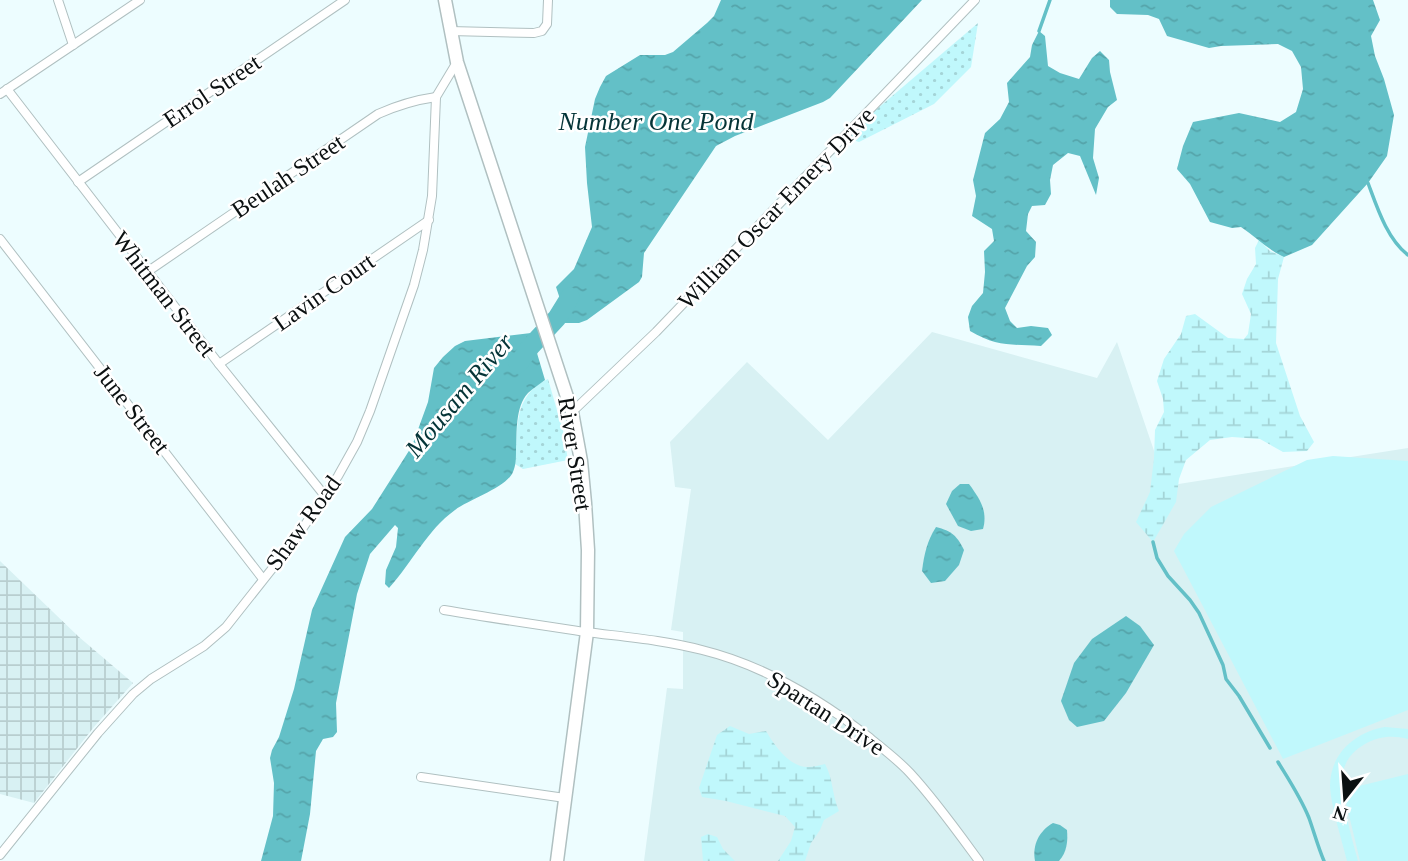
<svg xmlns="http://www.w3.org/2000/svg" width="1408" height="861" font-family="'Times New Roman',serif">
  <style>
    .built { fill: #d8f1f3 }
    .industrial { fill: url(#industrial-grid) }
    .grass { fill: #c0f8fc }
    .wetland { fill: url(#wetland-marsh) }
    .park { fill: url(#park-dots) }
    .water { fill: url(#water-ripples) }
    .lines { fill: none; stroke-linecap: round; stroke-linejoin: round }
    .stream { stroke: #63c0c7; stroke-width: 3.5 }
    .river { stroke: #63c0c7; stroke-width: 19 }
    .street-casing { stroke: #b0c0c1; stroke-width: 10 }
    .secondary-casing { stroke: #b0c0c1; stroke-width: 15 }
    .street { stroke: #fff; stroke-width: 8 }
    .secondary { stroke: #fff; stroke-width: 12 }
    .labels { text-anchor: middle; stroke-width: 5; stroke-linejoin: round; paint-order: stroke }
    .street-label { font-size: 24px; fill: #0b1011; stroke: #fff }
    .water-label { font-size: 26px; font-style: italic; fill: #053437; stroke: #fff }
  </style>
  <defs>
    <pattern id="industrial-grid" width="8" height="8" patternUnits="userSpaceOnUse" patternTransform="scale(1.75)"><rect width="8" height="8" fill="#d8f1f3"/><path d="M0 4h8M4 0v8" fill="none" stroke="#b8cecf"/></pattern>
    <pattern id="wetland-marsh" width="20" height="14" patternUnits="userSpaceOnUse" patternTransform="scale(1.75)"><rect width="20" height="14" fill="#c0f8fc"/><path d="M1 5h8M5 5V1M11 12h8M15 12V8" fill="none" stroke="#a4d4d7"/></pattern>
    <pattern id="park-dots" width="8" height="8" patternUnits="userSpaceOnUse" patternTransform="scale(1.75)"><rect width="8" height="8" fill="#c0f8fc"/><path d="M2 2h.1M6 6h.1" fill="none" stroke="#a4d4d7" stroke-width="1.8" stroke-linecap="round"/></pattern>
    <pattern id="water-ripples" width="26" height="14" patternUnits="userSpaceOnUse" patternTransform="scale(1.75)"><rect width="26" height="14" fill="#63c0c7"/><path d="M2 4q2-2 4 0t4 0M15 11q2-2 4 0t4 0" fill="none" stroke="#55a4aa"/></pattern>
  </defs>
  <rect width="100%" height="100%" fill="#edfdff"/>
  <!-- built -->
  <polygon class="built" points="932,332 1097,378 1117,342 1166,486 1408,448 1408,861 644,861 667,688 683,689 683,632 671,630 691,489 675,487 670,442 747,362 828,440"/>
  <!-- industrial -->
  <polygon class="industrial" points="0,561 79,637 133,683 94,727 34,803 0,794"/>
  <!-- grass -->
  <g class="grass">
    <polygon points="1333,456 1408,461 1408,710 1283,759 1174,551 1184,534 1211,507 1307,460"/>
    <path d="M 1385,727 L 1408,729 L 1408,739 C 1393,735 1379,736 1365,744 C 1335,761 1340,789 1347,818 C 1350,832 1354,847 1358,861 L 1347,861 C 1342,840 1331,807 1330,786 C 1330,754 1355,732 1385,727 Z"/>
    <polygon points="1408,774 1408,861 1360,861 1343,790"/>
  </g>
  <!-- wetland -->
  <g class="wetland">
    <polygon points="1259,240 1270,251 1284,257 1278,279 1276,343 1300,416 1314,442 1307,451 1283,452 1260,439 1232,437 1210,440 1186,460 1179,479 1176,502 1153,542 1136,522 1150,492 1154,458 1155,430 1164,412 1163,399 1157,381 1164,359 1181,334 1186,316 1195,314 1228,338 1244,339 1248,334 1251,314 1242,294 1247,279 1256,264 1255,248"/>
    <path d="M 730,726 L 749,734 L 766,731 C 775,746 789,767 808,767 C 813,767 820,765 825,764 C 833,778 832,795 839,811 L 824,820 L 820,830 L 811,843 L 805,861 L 778,861 L 791,841 L 795,827 L 785,816 L 726,801 L 702,797 L 699,788 L 717,735 Z"/>
    <polygon points="708,834 717,837 723,849 735,861 703,861 701,837"/>
  </g>
  <!-- park -->
  <g class="park">
    <polygon points="978,23 971,67 934,104 859,142 844,137"/>
    <path d="M 548,379 L 563,431 L 568,460 L 523,469 L 515,464 C 518,431 512,395 548,379 Z"/>
  </g>
  <!-- water -->
  <g class="water">
    <polygon points="721,0 922,0 830,98 823,102 735,136 716,146 644,253 642,277 639,282 587,320 579,323 562,323 557,318 553,307 560,299 556,287 574,269 592,227 587,183 585,147 595,99 600,87 606,76 640,55 665,55 673,52 707,23 714,16"/>
    <path d="M 1110,0 L 1373,0 L 1380,20 L 1371,36 L 1375,56 L 1384,79 L 1394,115 L 1387,156 L 1368,183 L 1312,245 L 1284,257 C 1268,250 1256,237 1241,227 L 1232,228 L 1210,222 L 1190,184 L 1177,169 L 1183,146 L 1193,122 L 1239,113 L 1280,122 L 1296,112 L 1303,89 L 1301,67 L 1292,51 L 1278,44 L 1221,46 L 1209,48 L 1167,36 L 1159,19 L 1148,15 L 1117,14 L 1110,7 Z"/>
    <path d="M 1039,31 L 1045,36 L 1048,66 L 1060,73 L 1079,79 L 1092,58 L 1100,51 L 1109,60 L 1110,72 L 1117,100 L 1108,107 L 1095,129 L 1093,158 L 1099,178 L 1096,195 L 1080,156 L 1068,153 L 1053,165 L 1050,180 L 1051,194 L 1045,205 L 1032,206 L 1028,214 L 1026,231 L 1036,242 L 1035,257 L 1027,266 L 1005,308 L 1010,321 L 1017,328 L 1031,326 L 1048,328 L 1052,335 L 1041,346 C 1011,344 997,347 970,331 L 968,317 L 972,306 L 983,293 L 985,272 L 984,251 L 994,241 L 992,229 L 972,216 L 976,196 L 973,180 L 985,133 L 1000,119 L 1009,102 L 1007,83 L 1030,57 L 1032,45 Z"/>
    <path d="M 531,333 L 545,380 C 540,384 533,388 528,393 C 515,407 517,433 516,450 C 516,458 516,465 513,472 C 507,487 470,499 455,510 C 427,530 412,563 389,588 L 385,584 L 386,570 L 396,547 L 398,528 L 395,525 L 370,554 L 357,594 L 336,703 L 337,732 L 333,737 L 323,739 L 316,751 L 310,814 L 301,861 L 261,861 L 273,816 L 274,783 L 270,758 L 272,750 L 279,737 L 294,689 L 312,610 L 345,537 L 372,509 L 412,446 L 428,402 L 434,368 L 443,357 L 455,346 L 465,341 Z"/>
    <path d="M 960,484 L 969,484 C 980,499 988,511 983,529 L 971,531 L 958,526 L 946,504 L 952,491 Z"/>
    <path d="M 936,527 C 952,531 957,536 964,550 L 959,565 L 945,581 L 931,583 L 922,571 C 924,555 927,541 936,527 Z"/>
    <polygon points="1126,616 1140,626 1154,645 1126,693 1104,721 1077,727 1069,720 1061,701 1074,663 1092,639"/>
    <path d="M 1053,823 L 1060,825 L 1067,830 C 1068,841 1067,852 1059,861 L 1035,861 C 1032,845 1039,831 1053,823 Z"/>
  </g>
  <g class="lines">
    <!-- stream -->
    <g class="stream">
      <polyline points="1039,31 1050,0"/>
      <path d="M 1368,183 C 1377,207 1387,239 1408,255"/>
      <polyline points="1153,542 1157,558 1168,576 1190,600 1199,613 1223,665 1226,679 1239,696 1270,748"/>
      <path d="M 1278,762 C 1289,780 1301,798 1309,818 C 1314,832 1318,847 1324,861"/>
    </g>
    <!-- river -->
    <polyline class="river" points="518,364 531,346 557,318 570,297"/>
    <defs>
      <g id="street">
        <polyline points="58,0 73,45"/>
        <polyline points="450,31 534,33 542,31 547,24 548,0"/>
        <polyline points="7,89 219,364 325,496"/>
        <polyline points="0,94 140,0"/>
        <polyline points="78,182 345,0"/>
        <polyline points="0,239 263,579"/>
        <path d="M 147,272 L 378,114 C 398,105 415,100 436,97"/>
        <polyline points="219,364 429,220"/>
        <polyline points="572,412 656,332 975,0"/>
        <path d="M 444,610 C 491,618 539,625 586,632 C 625,637 664,640 702,650 C 763,665 820,699 870,738 C 883,749 898,760 910,773 C 935,800 957,831 979,861"/>
        <polyline points="421,777 565,798"/>
        <polyline points="0,855 98,733 133,694 151,679 204,646 226,627 294,541 338,476 357,442 370,411 414,285 423,250 432,196 436,97 457,62"/>
      </g>
      <polyline id="secondary" points="445,0 457,62 572,412 581,461 585,503 588,550 587,632 557,861"/>
    </defs>
    <!-- street casing -->
    <use href="#street" class="street-casing"/>
    <!-- secondary casing -->
    <use href="#secondary" class="secondary-casing"/>
    <!-- street -->
    <use href="#street" class="street"/>
    <!-- secondary -->
    <use href="#secondary" class="secondary"/>
  </g>
  <g class="labels">
    <!-- street labels -->
    <g class="street-label">
      <text transform="translate(212 91) rotate(-34)" y="8">Errol Street</text>
      <text transform="translate(288 176) rotate(-34)" y="8">Beulah Street</text>
      <text transform="translate(776 208) rotate(-46)" y="8">William Oscar Emery Drive</text>
      <text transform="translate(324 292) rotate(-35)" y="8">Lavin Court</text>
      <text transform="translate(164 294) rotate(52)" y="8">Whitman Street</text>
      <text transform="translate(132 409) rotate(52)" y="8">June Street</text>
      <text transform="translate(575 454) rotate(81)" y="8">River Street</text>
      <text transform="translate(303 523) rotate(-54)" y="8">Shaw Road</text>
      <text transform="translate(826 713) rotate(33)" y="8">Spartan Drive</text>
    </g>
    <!-- water labels -->
    <g class="water-label">
      <text x="656" y="130">Number One Pond</text>
      <text transform="translate(459 395) rotate(-50)" y="9">Mousam River</text>
    </g>
  </g>
  <!-- north arrow -->
  <g transform="translate(1345 798) rotate(197)" stroke="#ffffff" stroke-width="5" paint-order="stroke">
  <path d="M0-5L12 26L0 18L-12 26Z" fill="#0b1011"/>
  <text y="-10" font-size="19" font-weight="bold" text-anchor="middle" fill="#0b1011">N</text>
  </g>
</svg>
